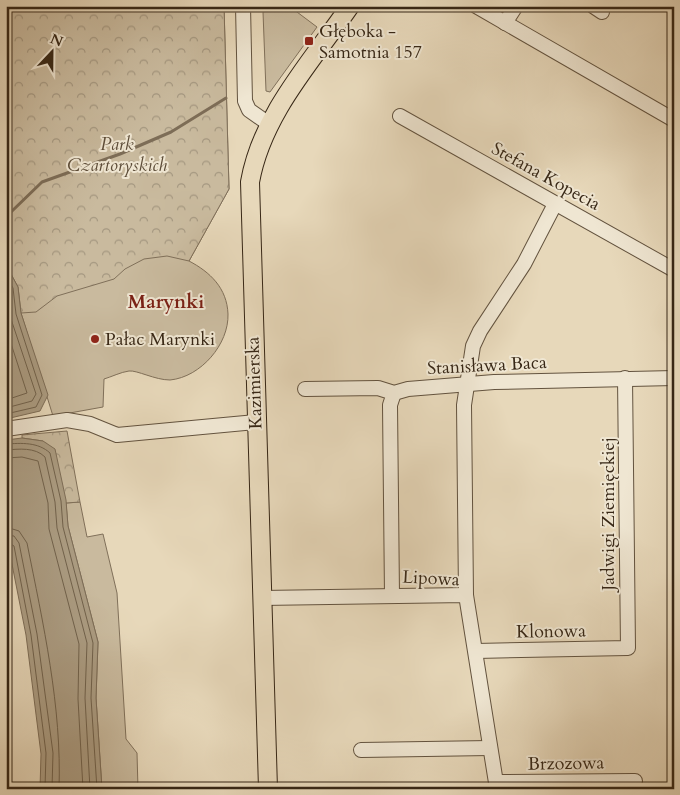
<svg xmlns="http://www.w3.org/2000/svg" width="680" height="795" font-family="Cardo,serif">
  <style>
    .green { fill: #c9ba9e; stroke: #80705a }
    .forest { fill: url(#forest-crowns); stroke: #80705a }
    .water { fill: #ab9c82; stroke: #7d6d57 }
    .lines { fill: none; stroke-linecap: round; stroke-linejoin: round }
    .shore { stroke: #71624c; stroke-width: 1 }
    .stream { stroke: #7d6d57; stroke-width: 3 }
    .minor-casing { stroke: #63533f; stroke-width: 16 }
    .major-casing { stroke: #372716; stroke-width: 20 }
    .minor { stroke: #efe6d2; stroke-width: 14 }
    .major { stroke: #e7d8ba; stroke-width: 18 }
    .poi-dot { fill: #8f2418; stroke: #efe6d2; stroke-width: 2 }
    .labels { text-anchor: middle; stroke-width: 4; stroke-linejoin: round; paint-order: stroke }
    .poi-label { font-size: 18px; fill: #372716; stroke: #efe6d2; text-anchor: start }
    .park-label { font-size: 18px; font-style: italic; fill: #5c4c38; stroke: #efe6d2 }
    .street-label { font-size: 18px; fill: #372716; stroke: #efe6d2 }
    .neighbourhood-label { font-size: 19px; font-weight: bold; fill: #7a1f14; stroke: #efe6d2 }
  </style>
  <defs>
    <pattern id="forest-crowns" width="20" height="18" patternUnits="userSpaceOnUse" patternTransform="scale(1.25)"><rect width="20" height="18" fill="#c9ba9e"/><path d="M2 6a3 3 0 1 1 6 0M12 15a3 3 0 1 1 6 0" fill="none" stroke="#a49780"/></pattern>
  </defs>
  <rect width="100%" height="100%" fill="#e7d8ba"/>
  <filter id="stains"><feTurbulence type="fractalNoise" baseFrequency=".004" numOctaves="4"/><feColorMatrix values="0 0 0 0 .2 0 0 0 0 .09 0 0 0 0 .02 0 0 0 .5 -.17"/></filter>
  <radialGradient id="worn" r=".72"><stop offset=".6" stop-color="#630" stop-opacity="0"/><stop offset="1" stop-color="#630" stop-opacity=".3"/></radialGradient>
  <!-- green -->
  <g class="green">
    <path d="M 6,6 L 224,6 L 229,189 L 189,261 C 210,272 227,288 228,314 C 229,344 201,377 170,380 C 155,380 137,370 129,371 C 121,372 111,377 104,379 L 103,407 L 53,416 L 21,313 L 18,287 L 6,265 Z"/>
    <polygon points="289,6 317,27 270,92 266,91 263,12"/>
    <polygon points="80,502 87,537 103,534 117,593 126,739 137,753 138,789 102,789 96,698 98,642 68,526 66,503"/>
  </g>
  <!-- forest -->
  <g class="forest">
    <polygon points="6,6 224,6 229,189 189,261 167,256 144,259 125,269 114,279 57,296 36,312 21,313 18,287 6,265"/>
    <polygon points="67,431 80,502 66,503 43,441 22,438 22,435"/>
  </g>
  <!-- water -->
  <g class="water">
    <polygon points="6,265 18,287 21,313 48,395 40,411 6,419"/>
    <polygon points="22,438 43,441 55,449 66,500 68,526 98,642 96,698 102,789 40,789 41,754 26,635 6,534 6,440"/>
  </g>
  <g class="lines">
    <!-- shore -->
    <g class="shore">
      <polyline points="6,276 13,288 16,314 42,395 36,407 6,414"/>
      <polyline points="6,289 10,316 36,394 32,401 6,408"/>
      <polyline points="6,328 27,393 6,400"/>
      <path d="M 6,444 C 22,443 38,442 50,453 L 61,501 L 63,527 L 93,643 L 91,698 L 97,789"/>
      <path d="M 6,450 C 19,449 35,447 45,457 L 55,502 L 57,528 L 87,643 L 85,698 L 90,789"/>
      <polyline points="6,458 22,457 38,461 48,503 49,529 79,644 78,699 83,789"/>
      <path d="M 6,527 L 19,531 L 27,543 C 43,623 62,707 59,789"/>
      <polyline points="6,535 14,536 19,543 37,634 53,753 52,789"/>
      <polyline points="6,541 14,546 31,635 46,753 45,789"/>
    </g>
    <!-- stream -->
    <polyline class="stream" points="6,213 11,212 42,182 120,154 171,132 226,98"/>
    <defs>
      <g id="minor">
        <polyline points="243,6 245,101 249,110 269,124"/>
        <polyline points="476,6 674,120"/>
        <polyline points="593,6 602,12"/>
        <polyline points="505,23 516,6"/>
        <polyline points="400,116 674,270"/>
        <polyline points="305,389 378,388 394,393 408,389 494,382 674,378"/>
        <polyline points="6,429 67,420 90,424 117,435 256,422"/>
        <polyline points="392,595 390,405 394,393"/>
        <polyline points="466,595 464,405 473,346 480,331 524,264 555,204"/>
        <polyline points="261,598 466,595 497,789"/>
        <polyline points="476,651 628,648 625,378"/>
        <polyline points="361,750 490,748"/>
        <polyline points="496,782 635,781"/>
      </g>
      <path id="major" d="M 268,789 L 250,182 C 262,114 312,61 350,6"/>
    </defs>
    <!-- minor casing -->
    <use href="#minor" class="minor-casing"/>
    <!-- major casing -->
    <use href="#major" class="major-casing"/>
    <!-- minor -->
    <use href="#minor" class="minor"/>
    <!-- major -->
    <use href="#major" class="major"/>
  </g>
  <!-- markers -->
  <g class="poi-dot">
    <rect x="304" y="36" width="10" height="10" rx="2.5"/>
    <circle cx="95" cy="339" r="5"/>
  </g>
  <g class="labels">
    <!-- poi labels -->
    <g class="poi-label">
      <text x="319" y="37">Głęboka -<tspan x="319" dy="21">Samotnia 157</tspan></text>
      <text x="105" y="345">Pałac Marynki</text>
    </g>
    <!-- park labels -->
    <g class="park-label">
      <text x="117" y="150">Park<tspan x="117" dy="21">Czartoryskich</tspan></text>
    </g>
    <!-- street labels -->
    <g class="street-label">
      <text transform="translate(546 176) rotate(29)" y="6">Stefana Kopecia</text>
      <text transform="translate(487 365) rotate(-3)" y="6">Stanisława Baca</text>
      <text transform="translate(254 383) rotate(-92)" y="6">Kazimierska</text>
      <text transform="translate(608 514) rotate(-90)" y="6">Jadwigi Ziemięckiej</text>
      <text transform="translate(431 578) rotate(3)" y="6">Lipowa</text>
      <text transform="translate(551 631) rotate(-1)" y="6">Klonowa</text>
      <text transform="translate(566 763) rotate(-1)" y="6">Brzozowa</text>
    </g>
    <!-- neighbourhood labels -->
    <g class="neighbourhood-label">
      <text x="166" y="308">Marynki</text>
    </g>
  </g>
  <!-- margin -->
  <rect width="680" height="795" fill="none" stroke="#e7d8ba" stroke-width="25"/>
  <rect x="8" y="8" width="665" height="780" fill="none" stroke="#372716" stroke-width="2.5"/>
  <rect x="12" y="12" width="655" height="770" fill="none" stroke="#372716"/>
  <!-- north arrow -->
  <g transform="translate(52 52) rotate(22)" stroke="#efe6d2" stroke-width="4" paint-order="stroke">
  <path d="M0-4L9 19L0 12L-9 19Z" fill="#372716"/>
  <text y="-8" font-size="14" font-weight="bold" text-anchor="middle" fill="#372716">N</text>
  </g>
  <rect width="100%" height="100%" filter="url(#stains)"/>
  <rect width="100%" height="100%" fill="url(#worn)"/>
</svg>
